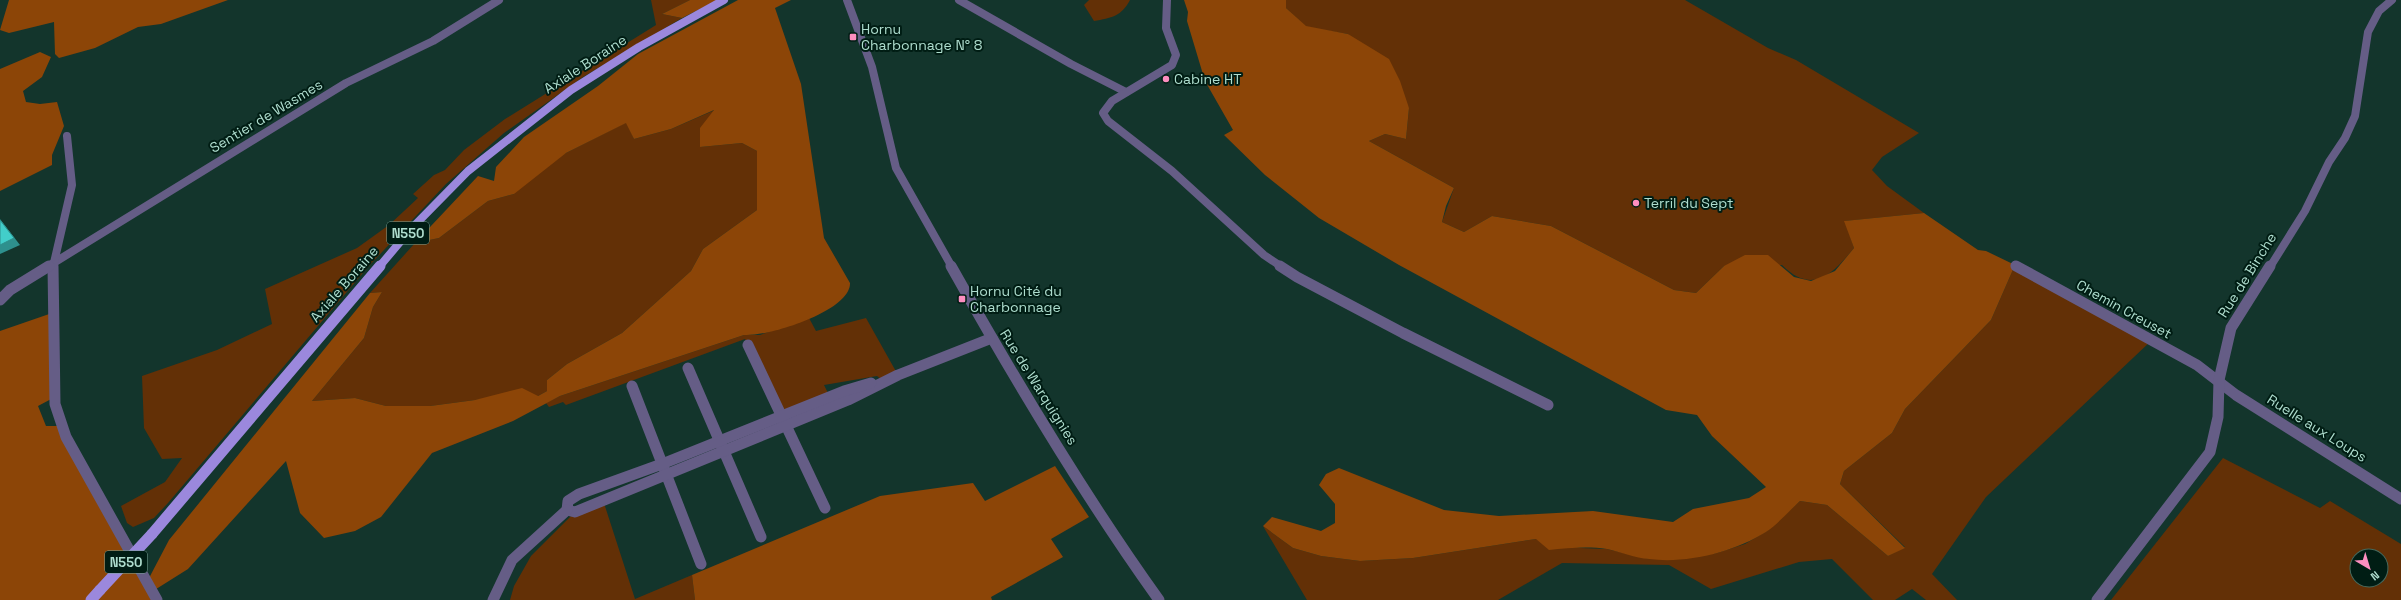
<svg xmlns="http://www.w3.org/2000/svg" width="2401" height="600" font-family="'Space Grotesk',sans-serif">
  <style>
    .green { fill: #633006; fill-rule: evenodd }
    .forest { fill: #8c4507 }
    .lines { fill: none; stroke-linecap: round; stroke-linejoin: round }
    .minor-far1 { stroke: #655d86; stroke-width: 8 }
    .minor { stroke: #655d86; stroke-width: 11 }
    .tertiary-far1 { stroke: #655d86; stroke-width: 8 }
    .tertiary { stroke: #655d86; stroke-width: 11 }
    .primary-far1 { stroke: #9b88dd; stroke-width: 8 }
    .primary { stroke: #9b88dd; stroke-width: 11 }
    .primary-bridge { stroke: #9b88dd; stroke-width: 11 }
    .shaded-wall { fill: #2e908d }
    .building { fill: #42ceca; stroke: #2e908d }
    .poi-dot { fill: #fd8ec0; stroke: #001d14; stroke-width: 1.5 }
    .labels { text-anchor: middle; stroke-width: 4; stroke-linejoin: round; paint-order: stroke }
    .shield { fill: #001d14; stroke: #7aa396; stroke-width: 1 }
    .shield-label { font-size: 13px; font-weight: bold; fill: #aeddce }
    .poi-label { font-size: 14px; fill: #aeddce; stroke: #001d14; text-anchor: start }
    .street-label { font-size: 14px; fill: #aeddce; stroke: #001d14 }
  </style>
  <rect width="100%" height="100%" fill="#13352c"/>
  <!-- green -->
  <g class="green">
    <polygon points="651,0 690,0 662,14 682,18 583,77 504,133 446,184 368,267 168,503 154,518 133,527 127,523 121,506 165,482 182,458 162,459 144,428 142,376 217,350 272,324 265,289 357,248 389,225 418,198 413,194 434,175 445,170 464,150 505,119 656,25"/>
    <path d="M 1089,0 L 1130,0 C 1122,16 1111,18 1094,21 L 1084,5 Z"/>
    <path d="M 1286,0 L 1685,0 L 1768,48 L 1796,60 L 1919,133 L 1882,157 L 1872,170 L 1887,186 L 1924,213 L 1845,221 L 1854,248 C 1832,275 1812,295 1782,265 L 1724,266 L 1696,293 L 1674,290 L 1551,226 L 1492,216 L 1464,232 L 1442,222 L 1454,188 L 1369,141 L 1385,134 L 1406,139 L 1409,108 L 1348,34 L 1306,27 L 1286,8 Z"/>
    <polygon points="715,110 700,147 742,143 757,151 757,210 703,249 691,271 622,333 567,364 547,380 547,391 538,396 475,400 430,406 386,406 355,398 312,401 364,338 373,307 382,292 370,293 415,243 439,238 488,201 514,194 524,171 566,153 627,122 634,139 671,129"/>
    <polygon points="2015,265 2152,340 1986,497 1932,574 1957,600 1926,600 1912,589 1895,600 1873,600 1832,559 1799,562 1711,589 1669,565 1562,563 1498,600 1307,600 1263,526 1293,548 1321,556 1360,561 1413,558 1536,539 1580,548 1607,549 1649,559 1681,559 1717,553 1745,544 1767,531 1800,501 1827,505 1888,556 1905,547 1840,484 1844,471 1892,433 1905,409 1991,320"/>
    <polygon points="809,318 816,331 866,318 898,375 882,380 877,376 824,385 830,397 782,416 745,339 566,405 563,402 549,407 546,403 560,396 744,335 760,335"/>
    <path d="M 2223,458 L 2320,508 L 2330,501 L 2401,544 L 2401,600 L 2111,600 ZM 2357,556 L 2381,556 L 2381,580 L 2357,580 Z"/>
    <polygon points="603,500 635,599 692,575 695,600 510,600 514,586 531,556 575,512"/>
  </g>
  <!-- forest -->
  <g class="forest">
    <polygon points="9,0 228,0 161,24 138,27 95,48 59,58 55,54 54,22 9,33 0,30"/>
    <polygon points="690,0 718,0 682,18 662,14"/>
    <path d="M 738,0 L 791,0 L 775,8 L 801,84 L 824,238 L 850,283 C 851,311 768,337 744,335 L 560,396 L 513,421 L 432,453 L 381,517 L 355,531 L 324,538 L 300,513 L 286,461 L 188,569 L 153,591 L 157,600 L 0,600 L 0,331 L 55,312 L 55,397 L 38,406 L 46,426 L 62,426 L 148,580 L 169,540 L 370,293 L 382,292 L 373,307 L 364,338 L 312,401 L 355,398 L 386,406 L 430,406 L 475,400 L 522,388 L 538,396 L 547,391 L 547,380 L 567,364 L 622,333 L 691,271 L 703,249 L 757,210 L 757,151 L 742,143 L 700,147 L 700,128 L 714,110 L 671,129 L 634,139 L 626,123 L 566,153 L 514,194 L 488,201 L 439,238 L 415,243 L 478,176 L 494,181 L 496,167 L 524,137 L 598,86 L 638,54 Z"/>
    <path d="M 1184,0 L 1286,0 L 1286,8 L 1306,26 L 1348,34 L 1389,59 L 1400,81 L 1409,108 L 1406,139 L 1385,134 L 1369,141 L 1454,188 L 1446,206 L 1442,222 L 1464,232 L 1492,216 L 1551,226 L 1674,290 L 1696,293 L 1724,266 L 1745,255 L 1768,255 L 1794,277 L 1811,281 L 1835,271 L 1854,248 L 1844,221 L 1924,213 L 1978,250 L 1986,251 L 2015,265 L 1991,320 L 1905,409 L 1892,433 L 1844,471 L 1840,484 L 1905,548 L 1888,556 L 1827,505 L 1800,501 C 1789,511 1778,524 1766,532 C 1734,552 1687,564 1649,559 C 1635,558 1621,552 1607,549 C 1588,546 1568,548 1549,550 L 1536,539 L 1413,558 L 1360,561 L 1321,556 L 1293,548 L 1263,526 L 1272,517 L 1321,531 L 1335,523 L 1335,504 L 1319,485 L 1326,474 L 1339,468 L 1444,510 L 1499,516 L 1593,511 L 1673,522 L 1693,509 L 1749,498 L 1766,487 L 1712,436 L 1697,415 L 1666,410 L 1399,265 L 1319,218 L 1265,175 L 1224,135 L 1233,130 L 1205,81 L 1187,21 L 1188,12 Z"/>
    <polygon points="40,52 51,57 42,77 23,91 26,102 40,104 57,102 64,126 52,155 52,165 0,191 0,69"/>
    <polygon points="1055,466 1089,517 1051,539 1063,557 991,597 992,600 695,600 692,575 880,496 973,483 985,501"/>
  </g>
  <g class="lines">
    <!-- minor-far1 -->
    <g class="minor-far1">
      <polyline points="959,0 1071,64 1126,92"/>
      <polyline points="1167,0 1166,28 1176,55 1172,65 1112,101 1103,113 1108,121 1172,171 1264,255 1282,267"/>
      <polyline points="2015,265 2018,267"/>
      <polyline points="47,267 346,83 433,41 499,0"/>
      <polyline points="53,267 72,185 67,136"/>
      <polyline points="2270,267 2305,211 2329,162 2345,138 2355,116 2368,32 2379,11 2392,0"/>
    </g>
    <!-- minor -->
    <g class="minor">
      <polyline points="53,266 55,404 66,437 157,600"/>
      <polyline points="1280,266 1297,277 1403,333 1548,405"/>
      <polyline points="2016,266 2197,365 2236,395 2401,499"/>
      <polyline points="0,300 10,290 49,266"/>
      <polyline points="748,345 825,508"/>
      <polyline points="688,368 761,537"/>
      <polyline points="632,386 701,564"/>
      <polyline points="567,510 575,512 848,400 898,375 992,338"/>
      <polyline points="567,510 568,501 579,494 662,464 844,391 871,383"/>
      <polyline points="493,600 512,560 567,510"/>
      <polyline points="2097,600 2210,452 2218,417 2219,380 2231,328 2270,266"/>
    </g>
    <!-- tertiary-far1 -->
    <polyline class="tertiary-far1" points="847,0 872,67 896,168 952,267"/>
    <!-- tertiary -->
    <path class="tertiary" d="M 951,266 C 1015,380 1083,494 1159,600"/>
    <!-- primary-far1 -->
    <polyline class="primary-far1" points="379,267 411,229 468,171 571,90 639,47 724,0"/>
    <!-- primary -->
    <g class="primary">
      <polyline points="152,534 380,266"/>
      <polyline points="91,600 100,590"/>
    </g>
    <!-- primary-bridge -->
    <polyline class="primary-bridge" points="100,590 152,534"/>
  </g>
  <!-- shaded-wall -->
  <polygon class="shaded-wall" points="0,219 20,245 0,254"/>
  <!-- building -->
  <polygon class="building" points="0,220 14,238 0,245"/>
  <!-- markers -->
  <g class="poi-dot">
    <rect x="849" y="33" width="8" height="8" rx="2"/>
    <circle cx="1166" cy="79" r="4"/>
    <circle cx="1636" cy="203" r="4"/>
    <rect x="958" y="295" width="8" height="8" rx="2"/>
  </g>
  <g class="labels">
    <!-- shield labels -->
    <g class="shield">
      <rect x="387" y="222" width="42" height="22" rx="3"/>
      <rect x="105" y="551" width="42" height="22" rx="3"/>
    </g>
    <g class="shield-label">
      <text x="408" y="238">N550</text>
      <text x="126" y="567">N550</text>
    </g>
    <!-- poi labels -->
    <g class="poi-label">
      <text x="861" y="34">Hornu<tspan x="861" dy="16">Charbonnage N° 8</tspan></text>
      <text x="1174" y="84">Cabine HT</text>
      <text x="1644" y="208">Terril du Sept</text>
      <text x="970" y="296">Hornu Cité du<tspan x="970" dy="16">Charbonnage</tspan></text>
    </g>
    <!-- street labels -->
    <g class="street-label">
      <text transform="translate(585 64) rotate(-33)" y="5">Axiale Boraine</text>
      <text transform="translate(266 116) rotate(-31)" y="5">Sentier de Wasmes</text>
      <text transform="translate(2247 275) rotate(-58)" y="5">Rue de Binche</text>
      <text transform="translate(344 284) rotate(-49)" y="5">Axiale Boraine</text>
      <text transform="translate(2124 309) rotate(29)" y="5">Chemin Creuset</text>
      <text transform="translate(1039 387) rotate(58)" y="5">Rue de Warquignies</text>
      <text transform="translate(2317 428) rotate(32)" y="5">Ruelle aux Loups</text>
    </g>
  </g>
  <!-- north arrow -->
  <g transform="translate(2369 568) rotate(142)"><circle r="19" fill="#001d14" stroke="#466a5e"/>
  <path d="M0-3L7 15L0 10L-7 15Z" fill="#fd8ec0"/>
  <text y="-6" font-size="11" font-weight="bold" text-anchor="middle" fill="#aeddce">N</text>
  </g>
</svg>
